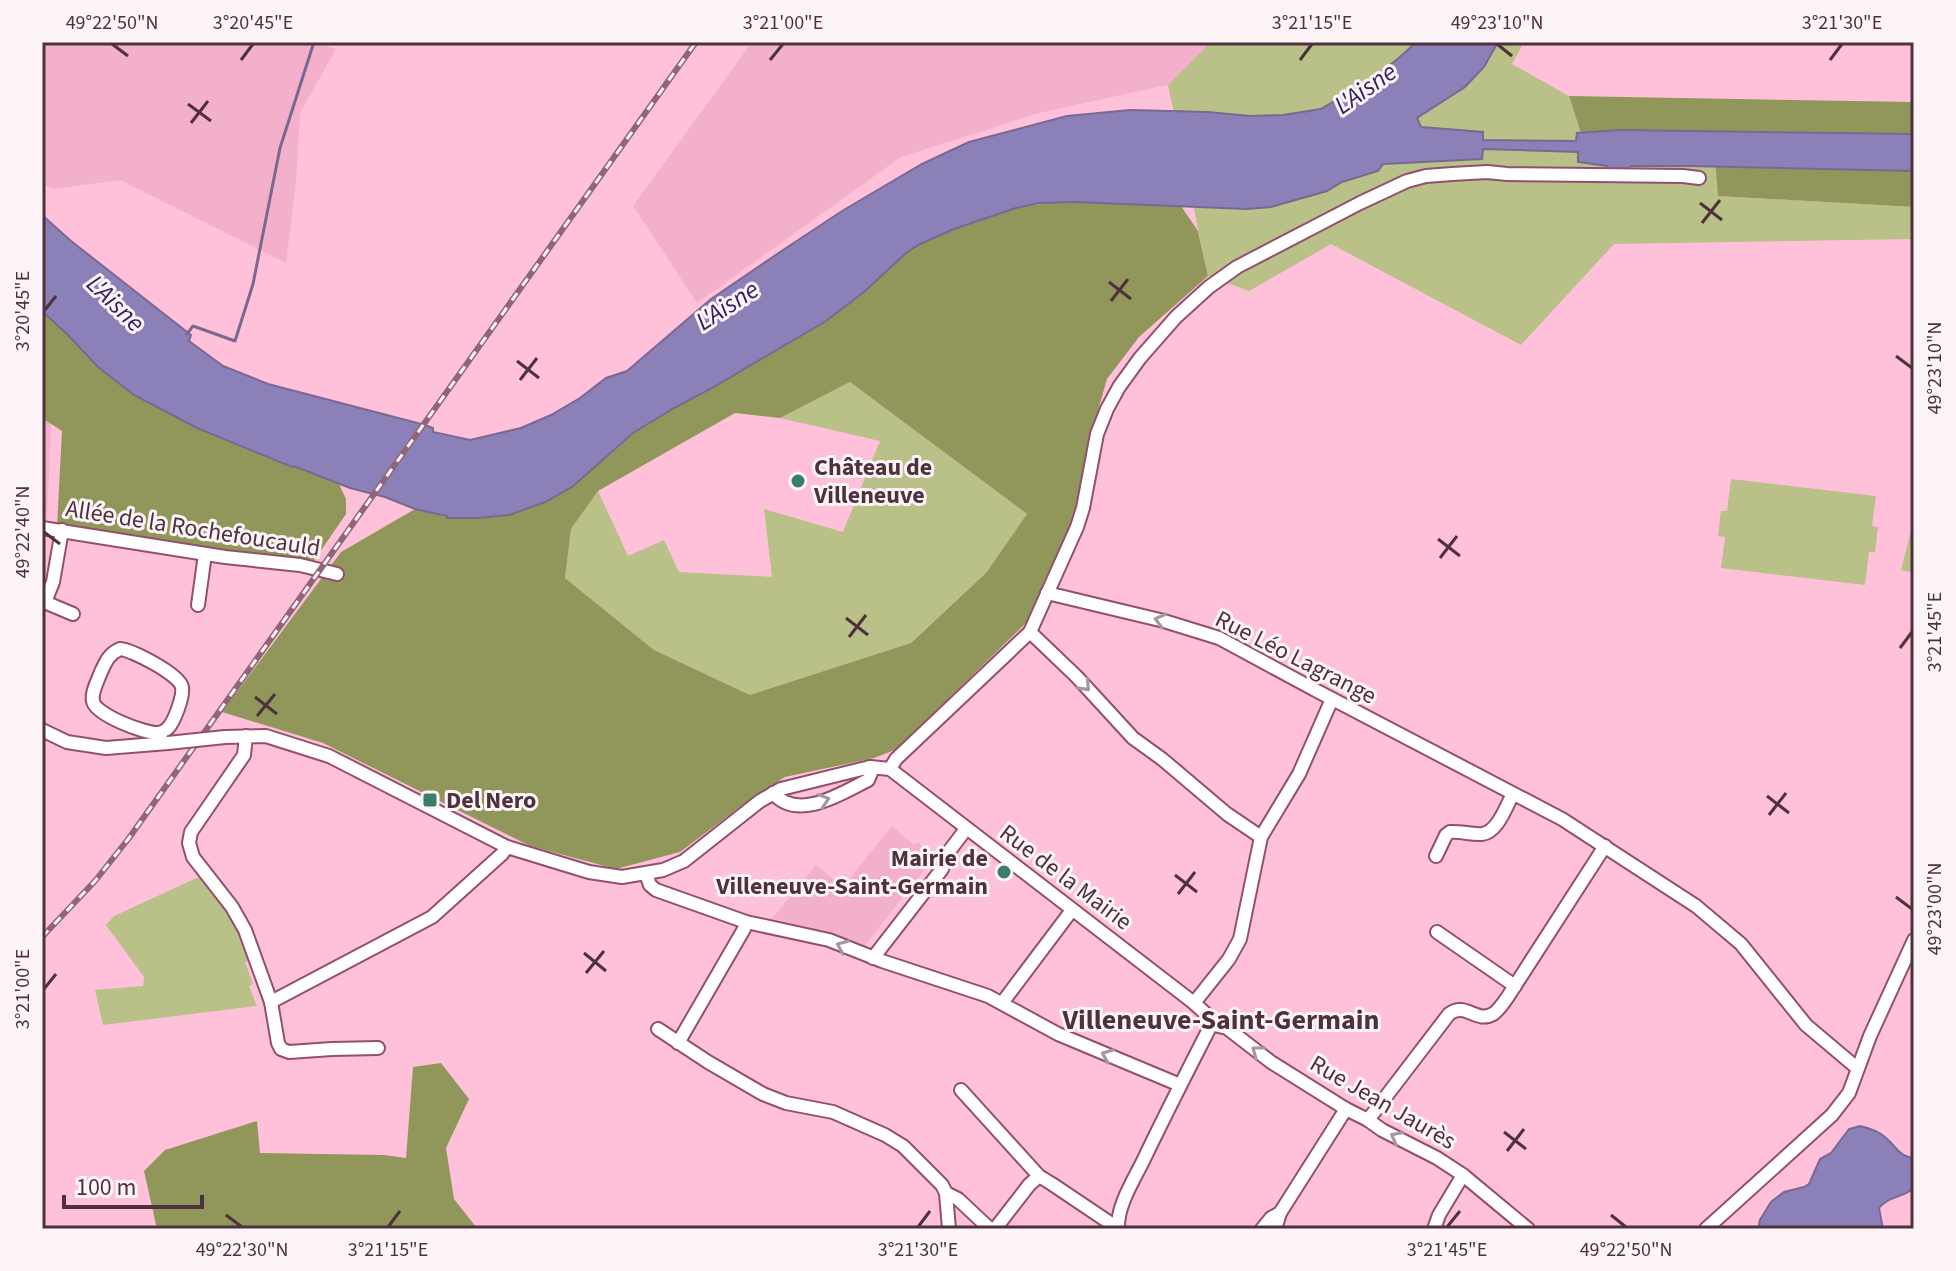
<svg xmlns="http://www.w3.org/2000/svg" width="1956" height="1271" font-family="'Source Sans 3',sans-serif">
  <style>
    .built { fill: #f3b0ca }
    .green { fill: #b9c088 }
    .forest { fill: #91975a; fill-rule: evenodd }
    .water { fill: #8c80b8; stroke: #7a6893; stroke-width: 2 }
    .lines { fill: none; stroke-linecap: round; stroke-linejoin: round }
    .stream { stroke: #7a6893; stroke-width: 3 }
    .minor-casing { stroke: #93506d; stroke-width: 16 }
    .minor { stroke: #fff; stroke-width: 12 }
    .rail-casing { stroke: #8f6577; stroke-width: 6 }
    .rail { stroke: #fcf4f7; stroke-width: 3; stroke-dasharray: 9; stroke-linecap: butt }
    .minor-bridge-casing { stroke: #93506d; stroke-width: 16; stroke-linecap: butt }
    .minor-bridge { stroke: #fff; stroke-width: 12 }
    .oneway { stroke: #a7989e }
    .ticks { fill: none; stroke: #4f313e; stroke-width: 3 }
    .poi-dot { fill: #3c7c6a; stroke: #fcf4f7; stroke-width: 3 }
    .labels { text-anchor: middle; stroke-width: 6; stroke-linejoin: round; paint-order: stroke }
    .poi-label { font-size: 24px; font-weight: bold; fill: #4f313e; stroke: #fcf4f7; text-anchor: start }
    .street-label { font-size: 24px; fill: #4f313e; stroke: #fcf4f7 }
    .water-label { font-size: 26px; font-style: italic; fill: #341e62; stroke: #fcf4f7 }
    .quarter-label { font-size: 28px; font-weight: bold; fill: #4f313e; stroke: #fcf4f7 }
    .neatline { fill: none; stroke: #4f313e; stroke-width: 3 }
    .ticks-label { font-size: 20px; text-anchor: middle; fill: #4f313e }
  </style>
  <rect width="100%" height="100%" fill="#ffc1da"/>
  <!-- built -->
  <g class="built">
    <polygon points="42,42 311,42 336,49 300,113 296,183 286,263 120,180 54,189 42,184"/>
    <polygon points="752,42 1211,42 1168,85 1039,113 901,157 697,303 633,206"/>
    <polygon points="42,407 52,408 47,520 42,520"/>
    <polygon points="892,826 914,845 917,842 935,856 863,948 826,933 770,921 816,865 843,887"/>
  </g>
  <!-- green -->
  <g class="green">
    <polygon points="1211,42 1524,42 1512,64 1569,96 1588,155 1716,156 1719,196 1914,207 1914,239 1614,244 1521,345 1331,244 1249,291 1208,276 1168,85"/>
    <polygon points="850,382 1027,514 986,573 911,643 750,695 654,650 565,578 571,529 598,491 628,556 664,540 679,572 772,577 764,509 843,532 880,441 780,418"/>
    <polygon points="1731,479 1876,496 1872,526 1878,527 1875,552 1869,552 1865,585 1721,568 1725,537 1718,536 1721,511 1727,511"/>
    <polygon points="1914,518 1914,573 1901,570"/>
    <polygon points="203,875 224,898 253,960 245,962 253,984 249,986 257,1006 103,1025 95,990 143,986 144,977 106,925 114,916"/>
  </g>
  <!-- forest -->
  <g class="forest">
    <polygon points="1569,96 1914,102 1914,207 1718,196 1715,156 1588,155"/>
    <path d="M 1055,202 L 1181,206 L 1198,231 L 1208,276 L 1139,337 L 1107,379 L 1095,421 L 1075,518 L 1026,623 L 897,749 L 874,758 L 785,777 L 744,804 L 680,852 L 616,869 L 530,846 L 323,743 L 222,712 L 341,552 L 415,509 L 447,516 L 509,515 L 545,502 L 572,487 L 633,433 L 674,408 L 712,388 L 826,321 L 864,292 L 906,253 L 920,244 L 954,229 L 1016,208 ZM 850,382 L 1027,514 L 986,573 L 911,643 L 750,695 L 654,650 L 565,578 L 571,529 L 598,491 L 735,413 L 780,418 Z"/>
    <polygon points="42,311 68,335 98,367 134,395 197,428 339,484 346,499 346,514 313,562 268,558 57,526 62,431 42,418"/>
    <polygon points="441,1063 469,1099 446,1148 454,1199 476,1227 475,1229 157,1229 144,1171 165,1150 257,1121 260,1153 384,1155 406,1158 413,1067"/>
  </g>
  <!-- water -->
  <g class="water">
    <path d="M 1416,42 L 1498,42 L 1484,67 L 1465,87 L 1417,118 L 1421,127 L 1483,132 L 1483,140 L 1576,141 L 1577,133 L 1619,130 L 1914,134 L 1914,171 L 1689,166 L 1631,166 L 1628,170 L 1608,169 L 1607,166 L 1578,162 L 1578,152 L 1483,149 L 1482,159 L 1383,164 L 1378,171 L 1342,182 L 1327,191 L 1271,207 L 1247,209 L 1075,202 L 1040,203 L 1016,208 L 954,229 L 920,244 L 906,253 L 864,292 L 826,321 L 712,388 L 674,408 L 633,433 L 572,487 L 545,502 L 509,515 L 478,518 L 447,518 L 447,516 L 415,509 L 385,497 L 350,488 L 294,466 L 292,467 L 197,428 L 134,395 L 98,367 L 68,335 L 42,311 L 42,215 L 71,241 L 191,335 L 189,341 L 223,366 L 268,384 L 425,425 L 433,428 L 433,432 L 470,440 L 521,428 L 551,415 L 580,398 L 606,378 L 627,371 L 711,299 L 783,250 L 842,211 L 922,164 L 969,142 L 1067,116 L 1130,110 L 1208,112 L 1250,116 L 1283,115 L 1321,109 C 1359,87 1385,73 1416,42 Z"/>
    <path d="M 1860,1126 C 1869,1128 1879,1131 1886,1138 C 1899,1149 1895,1153 1914,1159 L 1914,1188 C 1903,1198 1888,1196 1879,1208 L 1883,1229 L 1758,1229 L 1760,1220 L 1771,1202 L 1784,1192 L 1804,1187 L 1809,1184 L 1820,1159 L 1831,1153 L 1849,1129 Z"/>
  </g>
  <g class="lines">
    <!-- stream -->
    <polyline class="stream" points="187,334 193,326 235,341 253,284 280,148 314,42"/>
    <defs>
      <g id="minor">
        <polyline points="42,528 225,557 300,565 337,574"/>
        <polyline points="1047,593 1164,621 1219,638 1319,692 1562,819 1696,906 1741,944 1806,1025 1857,1068"/>
        <polyline points="42,601 73,614"/>
        <polyline points="45,602 53,582 62,530"/>
        <polyline points="198,605 205,554"/>
        <polyline points="1030,632 1077,677 1133,738 1162,759 1227,814 1261,837"/>
        <path d="M 120,649 C 132,650 179,674 182,687 C 184,696 174,722 168,728 C 165,731 162,733 158,733 C 145,734 94,714 93,701 C 91,693 98,680 101,672 C 106,661 109,654 120,649 Z"/>
        <polyline points="42,730 67,742 106,748 168,743"/>
        <polyline points="246,736 244,755 191,832 189,843 193,857 232,907 245,930 271,1002 278,1043 281,1049 289,1052 332,1049 378,1048"/>
        <polyline points="225,737 266,736 329,756 507,847 589,872 622,877 663,870 684,861 760,801 781,789 870,767 890,769 1194,1003 1206,1014 1210,1024"/>
        <polyline points="890,769 896,759 1030,632 1077,527 1083,508 1097,434 1107,409 1119,387 1140,358 1176,317 1209,287 1237,267 1360,203 1407,181 1426,176 1452,174 1487,172 1507,174 1683,176 1699,178"/>
        <path d="M 773,793 C 798,822 842,793 868,780 L 871,773 L 870,767"/>
        <path d="M 1436,856 L 1446,835 L 1450,832 C 1461,831 1472,835 1482,834 C 1498,832 1506,806 1513,794"/>
        <polyline points="646,874 650,885 656,890 746,922 829,940 882,961 988,996 1058,1034 1180,1085"/>
        <polyline points="1437,932 1515,986"/>
        <polyline points="873,958 942,869 947,854 966,829"/>
        <polyline points="271,1002 432,917 502,854 507,847"/>
        <polyline points="1002,1003 1072,910"/>
        <polyline points="1194,1003 1229,959 1240,939 1261,837 1299,774 1332,699"/>
        <polyline points="1210,1024 1227,1028 1271,1062 1346,1109 1368,1120 1382,1130 1437,1158 1463,1175 1528,1229"/>
        <polyline points="658,1029 708,1062 763,1094 786,1103 833,1112 885,1135 903,1146 942,1185 946,1193 949,1229"/>
        <polyline points="678,1043 744,929 746,922"/>
        <polyline points="961,1090 1039,1176 1052,1184 1113,1225 1117,1227"/>
        <path d="M 1368,1120 L 1449,1014 C 1466,1001 1476,1024 1493,1014 C 1499,1010 1503,1003 1507,998 L 1605,846"/>
        <polyline points="946,1193 958,1199 990,1229"/>
        <polyline points="995,1229 1029,1185 1039,1176"/>
        <path d="M 1118,1229 C 1117,1205 1134,1180 1144,1159 C 1165,1115 1187,1072 1209,1029 L 1210,1024"/>
        <polyline points="1262,1229 1271,1218 1280,1213"/>
        <polyline points="1275,1229 1280,1213 1346,1109"/>
        <polyline points="1434,1229 1439,1215 1463,1175"/>
        <polyline points="1706,1229 1832,1115 1849,1093 1870,1036 1914,940"/>
      </g>
    </defs>
    <!-- minor casing -->
    <use href="#minor" class="minor-casing"/>
    <!-- minor -->
    <use href="#minor" class="minor"/>
    <defs>
      <polyline id="rail" points="42,937 95,881 129,838 696,42"/>
    </defs>
    <!-- rail casing -->
    <use href="#rail" class="rail-casing"/>
    <!-- rail -->
    <use href="#rail" class="rail"/>
    <defs>
      <polyline id="minor-bridge" points="168,743 225,737"/>
    </defs>
    <!-- minor-bridge casing -->
    <use href="#minor-bridge" class="minor-bridge-casing"/>
    <!-- minor-bridge -->
    <use href="#minor-bridge" class="minor-bridge"/>
  </g>
  <!-- one-way arrows -->
  <defs><path id="oneway-chevron" d="M-2-3.5L2.5 0L-2 3.5" fill="none" stroke-width="1.6" stroke-linecap="round" stroke-linejoin="round" transform="scale(2)"/></defs>
  <g class="oneway">
    <use href="#oneway-chevron" transform="translate(1160 620) rotate(-165)"/>
    <use href="#oneway-chevron" transform="translate(1085 686) rotate(47)"/>
    <use href="#oneway-chevron" transform="translate(824 800) rotate(-18)"/>
    <use href="#oneway-chevron" transform="translate(842 946) rotate(-157)"/>
    <use href="#oneway-chevron" transform="translate(1257 1051) rotate(-143)"/>
    <use href="#oneway-chevron" transform="translate(1107 1055) rotate(-158)"/>
    <use href="#oneway-chevron" transform="translate(1396 1137) rotate(-152)"/>
  </g>
  <!-- ticks -->
  <path class="ticks" d="M 112,44 L 128,56M 1497,44 L 1512,56M 241,60 L 253,44M 770,60 L 783,44M 1300,60 L 1312,44M 1830,60 L 1842,44M 188,104 L 211,121M 191,123 L 208,101M 1700,203 L 1722,220M 1702,223 L 1720,200M 1109,282 L 1131,299M 1111,301 L 1128,279M 44,311 L 56,296M 1896,356 L 1912,368M 517,361 L 539,378M 520,380 L 537,358M 44,532 L 60,544M 1438,539 L 1460,556M 1440,558 L 1457,536M 846,618 L 868,635M 849,637 L 866,615M 1900,648 L 1912,632M 255,697 L 277,714M 257,716 L 275,694M 1767,796 L 1789,813M 1769,815 L 1786,793M 1175,875 L 1197,892M 1178,894 L 1195,872M 1896,897 L 1912,909M 584,953 L 606,971M 586,973 L 604,951M 44,989 L 56,974M 1504,1132 L 1526,1149M 1507,1151 L 1524,1129M 226,1215 L 242,1227M 1611,1215 L 1626,1227M 388,1227 L 400,1211M 918,1227 L 930,1211M 1447,1227 L 1460,1211"/>
  <!-- markers -->
  <g class="poi-dot">
    <circle cx="798" cy="481" r="8"/>
    <rect x="422" y="792" width="16" height="16" rx="4"/>
    <circle cx="1004" cy="872" r="8"/>
  </g>
  <g class="labels">
    <!-- poi labels -->
    <g class="poi-label">
      <text x="814" y="475">Château de<tspan x="814" dy="28">Villeneuve</tspan></text>
      <text x="446" y="808">Del Nero</text>
      <text x="988" y="866" text-anchor="end">Mairie de<tspan x="988" dy="28">Villeneuve-Saint-Germain</tspan></text>
    </g>
    <!-- street labels -->
    <g class="street-label">
      <text transform="translate(193 528) rotate(9)" y="8">Allée de la Rochefoucauld</text>
      <text transform="translate(1296 657) rotate(27)" y="8">Rue Léo Lagrange</text>
      <text transform="translate(1066 877) rotate(37)" y="8">Rue de la Mairie</text>
      <text transform="translate(1383 1102) rotate(30)" y="8">Rue Jean Jaurès</text>
    </g>
    <!-- water labels -->
    <g class="water-label">
      <text transform="translate(1365 88) rotate(-35)" y="9">L'Aisne</text>
      <text transform="translate(116 303) rotate(44)" y="9">L'Aisne</text>
      <text transform="translate(727 305) rotate(-33)" y="9">L'Aisne</text>
    </g>
    <!-- quarter labels -->
    <g class="quarter-label">
      <text x="1221" y="1029">Villeneuve-Saint-Germain</text>
    </g>
  </g>
  <!-- border -->
  <rect width="1956" height="1271" fill="none" stroke="#fcf4f7" stroke-width="88"/>
  <!-- scale -->
  <path d="M64 1195v12h138v-12" fill="none" stroke="#4f313e" stroke-width="4"/>
  <text x="76" y="1195" font-size="24" fill="#4f313e" stroke="#fcf4f7" stroke-width="6" paint-order="stroke">100 m</text>
  <rect x="44" y="44" width="1868" height="1183" class="neatline"/>
  <g class="ticks-label">
    <text x="112" y="29">49°22'50"N</text>
    <text x="253" y="29">3°20'45"E</text>
    <text x="783" y="29">3°21'00"E</text>
    <text x="1312" y="29">3°21'15"E</text>
    <text x="1497" y="29">49°23'10"N</text>
    <text x="1842" y="29">3°21'30"E</text>
    <text transform="translate(22 311) rotate(-90)" y="7">3°20'45"E</text>
    <text transform="translate(1934 368) rotate(-90)" y="7">49°23'10"N</text>
    <text transform="translate(22 532) rotate(-90)" y="7">49°22'40"N</text>
    <text transform="translate(1934 632) rotate(-90)" y="7">3°21'45"E</text>
    <text transform="translate(1934 909) rotate(-90)" y="7">49°23'00"N</text>
    <text transform="translate(22 989) rotate(-90)" y="7">3°21'00"E</text>
    <text x="242" y="1256">49°22'30"N</text>
    <text x="388" y="1256">3°21'15"E</text>
    <text x="918" y="1256">3°21'30"E</text>
    <text x="1447" y="1256">3°21'45"E</text>
    <text x="1626" y="1256">49°22'50"N</text>
  </g>
</svg>
